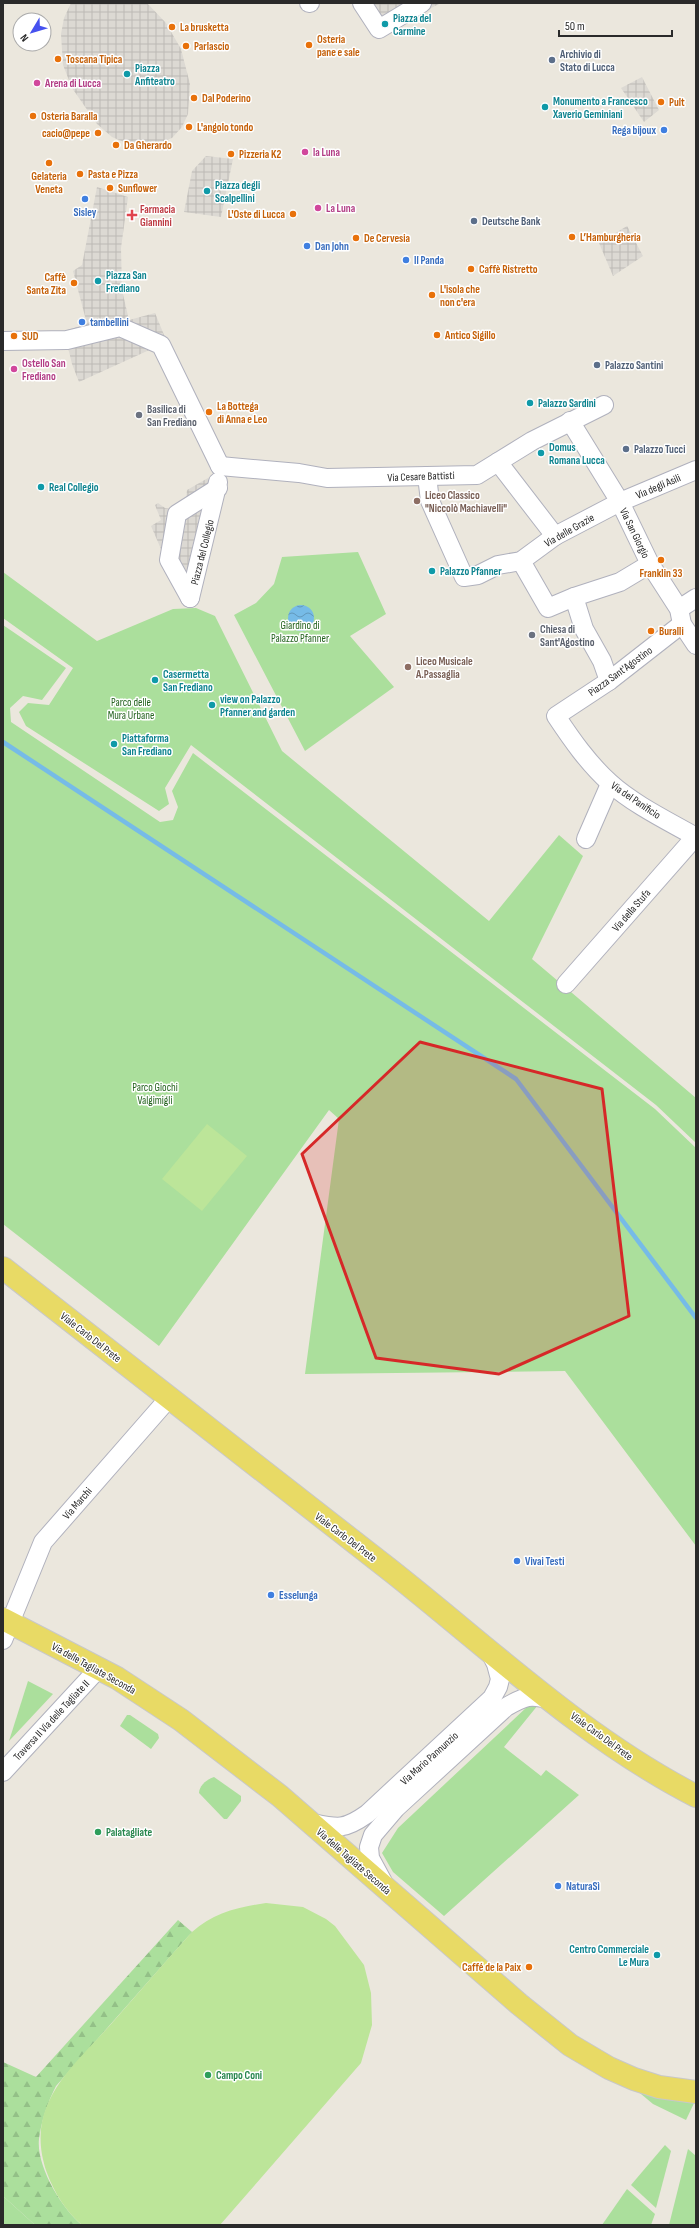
<svg xmlns="http://www.w3.org/2000/svg" width="699" height="2228" font-family="'Sofia Sans Condensed',sans-serif">
  <style>
    .green { fill: #abdf9c }
    .forest { fill: url(#forest-firs) }
    .pitch { fill: #bce599 }
    .plaza { fill: url(#plaza-grid) }
    .water { fill: url(#water-waves) }
    .lines { fill: none; stroke-linecap: round; stroke-linejoin: round }
    .stream { stroke: #76bbe7; stroke-width: 4.5 }
    .minor-casing { stroke: #b0b1bd; stroke-width: 20 }
    .primary-casing { stroke: #c8c8c8; stroke-width: 24 }
    .minor { stroke: #fff; stroke-width: 18 }
    .primary { stroke: #e8da65; stroke-width: 22 }
    .marked { fill: #d62828; fill-opacity: 0.2; stroke: #d62828; stroke-width: 3; stroke-linejoin: round }
    .culture-dot { fill: #0f9aa8; stroke: #fff; stroke-width: 1.5 }
    .food-dot { fill: #e8710a; stroke: #fff; stroke-width: 1.5 }
    .service-dot { fill: #5c6f8a; stroke: #fff; stroke-width: 1.5 }
    .hotel-dot { fill: #d1479c; stroke: #fff; stroke-width: 1.5 }
    .shop-dot { fill: #3f7fe0; stroke: #fff; stroke-width: 1.5 }
    .health-dot { fill: #e0444e; stroke: #fff; stroke-width: 1.5 }
    .worship-dot { fill: #6b7280; stroke: #fff; stroke-width: 1.5 }
    .education-dot { fill: #8d6e63; stroke: #fff; stroke-width: 1.5 }
    .leisure-dot { fill: #2e9e5b; stroke: #fff; stroke-width: 1.5 }
    .labels { text-anchor: middle; stroke-width: 3; stroke-linejoin: round; paint-order: stroke }
    .culture-label { font-size: 11px; font-weight: bold; fill: #0d838f; stroke: #fff; text-anchor: start }
    .food-label { font-size: 11px; font-weight: bold; fill: #c56008; stroke: #fff; text-anchor: start }
    .service-label { font-size: 11px; font-weight: bold; fill: #4e5e75; stroke: #fff; text-anchor: start }
    .hotel-label { font-size: 11px; font-weight: bold; fill: #b23c85; stroke: #fff; text-anchor: start }
    .shop-label { font-size: 11px; font-weight: bold; fill: #366cbe; stroke: #fff; text-anchor: start }
    .health-label { font-size: 11px; font-weight: bold; fill: #be3a42; stroke: #fff; text-anchor: start }
    .worship-label { font-size: 11px; font-weight: bold; fill: #5b616d; stroke: #fff; text-anchor: start }
    .street-label { font-size: 11px; fill: #2a2a2a; stroke: #fff }
    .education-label { font-size: 11px; font-weight: bold; fill: #785e54; stroke: #fff; text-anchor: start }
    .park-label { font-size: 11px; fill: #24631e; stroke: #fff }
    .leisure-label { font-size: 11px; font-weight: bold; fill: #27864d; stroke: #fff; text-anchor: start }
  </style>
  <defs>
    <pattern id="forest-firs" width="22" height="20" patternUnits="userSpaceOnUse"><rect width="22" height="20" fill="#abdf9c"/><path d="M5 1l3.5 6h-7zM16 11l3.5 6h-7z" fill="#93c087"/></pattern>
    <pattern id="plaza-grid" width="8" height="8" patternUnits="userSpaceOnUse"><rect width="8" height="8" fill="#dcd9d3"/><path d="M0 4h8M4 0v8" fill="none" stroke="#bdbab5"/></pattern>
    <pattern id="water-waves" width="16" height="10" patternUnits="userSpaceOnUse"><rect width="16" height="10" fill="#76bbe7"/><path d="M0 5q4-4 8 0t8 0" fill="none" stroke="#6198bb"/></pattern>
  </defs>
  <rect width="100%" height="100%" fill="#ebe7dd"/>
  <!-- green -->
  <g class="green">
    <polygon points="358,552 386,614 350,636 394,687 305,751 234,615 256,603 274,584 282,557"/>
    <polygon points="3,572 97,641 173,609 196,608 215,616 282,751 489,921 559,835 583,856 532,959 696,1098 696,1143 656,1105 191,745 165,788 169,804 159,811 26,726 19,712 28,703 49,705 73,668 3,618"/>
    <polygon points="3,625 66,668 42,700 23,696 10,708 11,722 160,822 173,820 178,807 172,791 193,753 655,1109 696,1148 696,1546 565,1371 305,1374 339,1119 329,1110 159,1346 3,1224"/>
    <polygon points="28,1681 53,1694 9,1741"/>
    <polygon points="538,1705 504,1747 541,1776 546,1770 579,1795 444,1916 393,1872 382,1853 398,1828 528,1706"/>
    <polygon points="127,1715 130,1715 158,1734 159,1738 151,1749 120,1726"/>
    <path d="M 214,1777 L 241,1796 L 241,1801 L 227,1819 L 224,1819 L 199,1793 C 199,1786 207,1779 214,1777 Z"/>
    <polygon points="635,2089 696,2099 686,2120 653,2104"/>
    <polygon points="665,2145 671,2151 656,2208 631,2185"/>
    <polygon points="688,2149 696,2156 696,2225 669,2225"/>
    <polygon points="627,2189 655,2214 651,2225 602,2225"/>
    <polygon points="3,2196 35,2225 3,2225"/>
  </g>
  <!-- forest -->
  <path class="forest" d="M 178,1920 L 192,1932 L 56,2086 C 48,2101 41,2122 39,2139 C 36,2166 62,2209 82,2225 L 35,2225 L 3,2196 L 3,2062 L 36,2077 Z"/>
  <!-- pitch -->
  <g class="pitch">
    <polygon points="207,1124 247,1156 202,1211 162,1179"/>
    <path d="M 266,1903 L 303,1907 L 326,1919 L 335,1926 L 364,1965 L 371,1993 L 372,2025 L 361,2063 L 220,2225 L 82,2225 C 66,2212 54,2192 47,2173 C 23,2105 71,2069 112,2023 C 139,1992 165,1962 192,1932 C 213,1913 238,1907 266,1903 Z"/>
  </g>
  <!-- plaza -->
  <g class="plaza">
    <polygon points="71,3 147,3 166,23 181,49 190,84 188,114 182,127 172,138 153,145 133,146 112,137 97,124 72,88 63,65 61,34 64,18"/>
    <polygon points="356,3 441,3 388,30"/>
    <polygon points="642,77 659,110 644,122 621,88"/>
    <polygon points="206,156 233,159 221,217 184,212 192,171"/>
    <polygon points="97,187 128,197 121,248 122,290 129,320 155,313 167,342 79,382 72,364 64,331 87,324 73,271 82,265"/>
    <polygon points="627,226 643,256 613,276 599,243"/>
    <polygon points="222,472 225,494 193,605 183,600 151,526 161,520 155,505 158,503 165,508 173,509 186,499 187,490 215,474"/>
  </g>
  <!-- water -->
  <circle class="water" cx="301" cy="618" r="13"/>
  <g class="lines">
    <!-- stream -->
    <polyline class="stream" points="3,742 516,1079 696,1318"/>
    <defs>
      <g id="minor">
        <polyline points="309,3 310,3"/>
        <polyline points="362,3 379,29 422,3"/>
        <polyline points="3,341 67,340 120,327 161,345 220,466"/>
        <polyline points="570,421 620,502 650,564 679,609 682,624 696,645"/>
        <polyline points="498,462 555,536"/>
        <polyline points="220,466 299,473 327,478 477,475 532,441 604,405"/>
        <polyline points="427,476 430,501 464,577 478,575 498,565 521,561 555,536 620,502 696,470"/>
        <polyline points="521,561 548,608 574,597 584,629 602,661 609,681"/>
        <polyline points="574,597 620,582 650,564"/>
        <polyline points="190,598 169,560 177,514 218,488"/>
        <polyline points="190,598 218,482"/>
        <polyline points="679,609 696,598"/>
        <path d="M 682,624 L 609,681 L 556,716 C 572,740 588,763 610,783 C 633,804 668,821 696,837"/>
        <polyline points="586,839 610,784"/>
        <polyline points="566,984 696,836"/>
        <polyline points="3,1640 43,1542 169,1398"/>
        <polyline points="3,1772 99,1668"/>
        <path d="M 308,1822 C 337,1828 343,1831 367,1814 L 492,1698 L 498,1687 L 500,1679 L 496,1664 L 490,1652"/>
        <path d="M 383,1882 L 370,1858 L 369,1847 L 373,1835 L 396,1808 L 506,1707 C 525,1696 530,1694 551,1700"/>
      </g>
      <g id="primary">
        <path d="M 3,1268 C 132,1369 261,1469 390,1570 C 489,1648 583,1738 696,1796"/>
        <polyline points="3,1619 117,1678 181,1720 280,1796 519,2004 570,2045 609,2068 634,2079 659,2087 696,2092"/>
      </g>
    </defs>
    <!-- minor casing -->
    <use href="#minor" class="minor-casing"/>
    <!-- primary casing -->
    <use href="#primary" class="primary-casing"/>
    <!-- minor -->
    <use href="#minor" class="minor"/>
    <!-- primary -->
    <use href="#primary" class="primary"/>
  </g>
  <!-- marked area -->
  <path class="marked" d="M 420,1042 L 602,1089 L 629,1316 L 499,1374 L 376,1358 L 302,1154 Z"/>
  <!-- markers -->
  <g class="culture-dot">
    <circle cx="385" cy="24" r="4"/>
    <circle cx="127" cy="74" r="4"/>
    <circle cx="545" cy="107" r="4"/>
    <circle cx="207" cy="191" r="4"/>
    <circle cx="98" cy="281" r="4"/>
    <circle cx="530" cy="403" r="4"/>
    <circle cx="541" cy="453" r="4"/>
    <circle cx="41" cy="487" r="4"/>
    <circle cx="432" cy="571" r="4"/>
    <circle cx="155" cy="680" r="4"/>
    <circle cx="212" cy="705" r="4"/>
    <circle cx="114" cy="744" r="4"/>
    <circle cx="657" cy="1955" r="4"/>
  </g>
  <g class="food-dot">
    <circle cx="172" cy="27" r="4"/>
    <circle cx="309" cy="45" r="4"/>
    <circle cx="186" cy="46" r="4"/>
    <circle cx="58" cy="59" r="4"/>
    <circle cx="194" cy="98" r="4"/>
    <circle cx="661" cy="102" r="4"/>
    <circle cx="33" cy="116" r="4"/>
    <circle cx="189" cy="127" r="4"/>
    <circle cx="98" cy="133" r="4"/>
    <circle cx="116" cy="145" r="4"/>
    <circle cx="231" cy="154" r="4"/>
    <circle cx="49" cy="163" r="4"/>
    <circle cx="80" cy="174" r="4"/>
    <circle cx="110" cy="188" r="4"/>
    <circle cx="293" cy="214" r="4"/>
    <circle cx="572" cy="237" r="4"/>
    <circle cx="356" cy="238" r="4"/>
    <circle cx="471" cy="269" r="4"/>
    <circle cx="74" cy="283" r="4"/>
    <circle cx="432" cy="295" r="4"/>
    <circle cx="437" cy="335" r="4"/>
    <circle cx="14" cy="336" r="4"/>
    <circle cx="209" cy="412" r="4"/>
    <circle cx="661" cy="560" r="4"/>
    <circle cx="651" cy="631" r="4"/>
    <circle cx="529" cy="1967" r="4"/>
  </g>
  <g class="service-dot">
    <circle cx="552" cy="60" r="4"/>
    <circle cx="474" cy="221" r="4"/>
    <circle cx="597" cy="365" r="4"/>
    <circle cx="626" cy="449" r="4"/>
  </g>
  <g class="hotel-dot">
    <circle cx="37" cy="83" r="4"/>
    <circle cx="305" cy="152" r="4"/>
    <circle cx="318" cy="208" r="4"/>
    <circle cx="14" cy="369" r="4"/>
  </g>
  <g class="shop-dot">
    <circle cx="664" cy="130" r="4"/>
    <circle cx="85" cy="199" r="4"/>
    <circle cx="307" cy="246" r="4"/>
    <circle cx="406" cy="260" r="4"/>
    <circle cx="82" cy="322" r="4"/>
    <circle cx="517" cy="1561" r="4"/>
    <circle cx="271" cy="1595" r="4"/>
    <circle cx="558" cy="1886" r="4"/>
  </g>
  <path class="health-dot" d="M130 209h4v4h4v4h-4v4h-4v-4h-4v-4h4z"/>
  <g class="worship-dot">
    <circle cx="139" cy="415" r="4"/>
    <circle cx="532" cy="635" r="4"/>
  </g>
  <g class="education-dot">
    <circle cx="417" cy="501" r="4"/>
    <circle cx="408" cy="667" r="4"/>
  </g>
  <g class="leisure-dot">
    <circle cx="98" cy="1832" r="4"/>
    <circle cx="208" cy="2075" r="4"/>
  </g>
  <g class="labels">
    <!-- culture labels -->
    <g class="culture-label">
      <text x="393" y="22">Piazza del<tspan x="393" dy="13">Carmine</tspan></text>
      <text x="135" y="72">Piazza<tspan x="135" dy="13">Anfiteatro</tspan></text>
      <text x="553" y="105">Monumento a Francesco<tspan x="553" dy="13">Xaverio Geminiani</tspan></text>
      <text x="215" y="189">Piazza degli<tspan x="215" dy="13">Scalpellini</tspan></text>
      <text x="106" y="279">Piazza San<tspan x="106" dy="13">Frediano</tspan></text>
      <text x="538" y="407">Palazzo Sardini</text>
      <text x="549" y="451">Domus<tspan x="549" dy="13">Romana Lucca</tspan></text>
      <text x="49" y="491">Real Collegio</text>
      <text x="440" y="575">Palazzo Pfanner</text>
      <text x="163" y="678">Casermetta<tspan x="163" dy="13">San Frediano</tspan></text>
      <text x="220" y="703">view on Palazzo<tspan x="220" dy="13">Pfanner and garden</tspan></text>
      <text x="122" y="742">Piattaforma<tspan x="122" dy="13">San Frediano</tspan></text>
      <text x="649" y="1953" text-anchor="end">Centro Commerciale<tspan x="649" dy="13">Le Mura</tspan></text>
    </g>
    <!-- food labels -->
    <g class="food-label">
      <text x="180" y="31">La brusketta</text>
      <text x="317" y="43">Osteria<tspan x="317" dy="13">pane e sale</tspan></text>
      <text x="194" y="50">Parlascio</text>
      <text x="66" y="63">Toscana Tipica</text>
      <text x="202" y="102">Dal Poderino</text>
      <text x="669" y="106">Pult</text>
      <text x="41" y="120">Osteria Baralla</text>
      <text x="197" y="131">L'angolo tondo</text>
      <text x="90" y="137" text-anchor="end">cacio@pepe</text>
      <text x="124" y="149">Da Gherardo</text>
      <text x="239" y="158">Pizzeria K2</text>
      <text x="88" y="178">Pasta e Pizza</text>
      <text x="49" y="180" text-anchor="middle">Gelateria<tspan x="49" dy="13">Veneta</tspan></text>
      <text x="118" y="192">Sunflower</text>
      <text x="285" y="218" text-anchor="end">L'Oste di Lucca</text>
      <text x="580" y="241">L’Hamburgheria</text>
      <text x="364" y="242">De Cervesia</text>
      <text x="479" y="273">Caffè Ristretto</text>
      <text x="66" y="281" text-anchor="end">Caffè<tspan x="66" dy="13">Santa Zita</tspan></text>
      <text x="440" y="293">L'isola che<tspan x="440" dy="13">non c'era</tspan></text>
      <text x="445" y="339">Antico Sigillo</text>
      <text x="22" y="340">SUD</text>
      <text x="217" y="410">La Bottega<tspan x="217" dy="13">di Anna e Leo</tspan></text>
      <text x="661" y="577" text-anchor="middle">Franklin 33</text>
      <text x="659" y="635">Buralli</text>
      <text x="521" y="1971" text-anchor="end">Caffé de la Paix</text>
    </g>
    <!-- service labels -->
    <g class="service-label">
      <text x="560" y="58">Archivio di<tspan x="560" dy="13">Stato di Lucca</tspan></text>
      <text x="482" y="225">Deutsche Bank</text>
      <text x="605" y="369">Palazzo Santini</text>
      <text x="634" y="453">Palazzo Tucci</text>
    </g>
    <!-- hotel labels -->
    <g class="hotel-label">
      <text x="45" y="87">Arena di Lucca</text>
      <text x="313" y="156">la Luna</text>
      <text x="326" y="212">La Luna</text>
      <text x="22" y="367">Ostello San<tspan x="22" dy="13">Frediano</tspan></text>
    </g>
    <!-- shop labels -->
    <g class="shop-label">
      <text x="656" y="134" text-anchor="end">Rega bijoux</text>
      <text x="85" y="216" text-anchor="middle">Sisley</text>
      <text x="315" y="250">Dan John</text>
      <text x="414" y="264">Il Panda</text>
      <text x="90" y="326">tambellini</text>
      <text x="525" y="1565">Vivai Testi</text>
      <text x="279" y="1599">Esselunga</text>
      <text x="566" y="1890">NaturaSì</text>
    </g>
    <!-- health labels -->
    <g class="health-label">
      <text x="140" y="213">Farmacia<tspan x="140" dy="13">Giannini</tspan></text>
    </g>
    <!-- worship labels -->
    <g class="worship-label">
      <text x="147" y="413">Basilica di<tspan x="147" dy="13">San Frediano</tspan></text>
      <text x="540" y="633">Chiesa di<tspan x="540" dy="13">Sant'Agostino</tspan></text>
    </g>
    <!-- street labels -->
    <g class="street-label">
      <text transform="translate(421 476) rotate(-2)" y="4">Via Cesare Battisti</text>
      <text transform="translate(658 486) rotate(-23)" y="4">Via degli Asili</text>
      <text transform="translate(569 530) rotate(-30)" y="4">Via delle Grazie</text>
      <text transform="translate(635 533) rotate(64)" y="4">Via San Giorgio</text>
      <text transform="translate(202 552) rotate(-76)" y="4">Piazza del Collegio</text>
      <text transform="translate(620 671) rotate(-36)" y="4">Piazza Sant'Agostino</text>
      <text transform="translate(636 800) rotate(34)" y="4">Via del Panificio</text>
      <text transform="translate(631 910) rotate(-49)" y="4">Via della Stufa</text>
      <text transform="translate(91 1337) rotate(38)" y="4">Viale Carlo Del Prete</text>
      <text transform="translate(77 1503) rotate(-49)" y="4">Via Marchi</text>
      <text transform="translate(346 1537) rotate(37)" y="4">Viale Carlo Del Prete</text>
      <text transform="translate(94 1668) rotate(29)" y="4">Via delle Tagliate Seconda</text>
      <text transform="translate(51 1720) rotate(-47)" y="4">Traversa II Via delle Tagliate II</text>
      <text transform="translate(602 1736) rotate(36)" y="4">Viale Carlo Del Prete</text>
      <text transform="translate(429 1758) rotate(-42)" y="4">Via Mario Pannunzio</text>
      <text transform="translate(354 1861) rotate(41)" y="4">Via delle Tagliate Seconda</text>
    </g>
    <!-- education labels -->
    <g class="education-label">
      <text x="425" y="499">Liceo Classico<tspan x="425" dy="13">"Niccolò Machiavelli"</tspan></text>
      <text x="416" y="665">Liceo Musicale<tspan x="416" dy="13">A.Passaglia</tspan></text>
    </g>
    <!-- park labels -->
    <g class="park-label">
      <text x="300" y="629">Giardino di<tspan x="300" dy="13">Palazzo Pfanner</tspan></text>
      <text x="131" y="706">Parco delle<tspan x="131" dy="13">Mura Urbane</tspan></text>
      <text x="155" y="1091">Parco Giochi<tspan x="155" dy="13">Valgimigli</tspan></text>
    </g>
    <!-- leisure labels -->
    <g class="leisure-label">
      <text x="106" y="1836">Palatagliate</text>
      <text x="216" y="2079">Campo Coni</text>
    </g>
  </g>
  <!-- border -->
  <rect width="699" height="2228" fill="none" stroke="#2a2a2a" stroke-width="8"/>
  <!-- north arrow -->
  <g transform="translate(32 32) rotate(232)"><circle r="19" fill="#ffffff" stroke="#aaaaaa"/>
  <path d="M0-3L7 15L0 10L-7 15Z" fill="#4651ef"/>
  <text y="-6" font-size="11" font-weight="bold" text-anchor="middle" fill="#2a2a2a">N</text>
  </g>
  <!-- scale -->
  <path d="M559 30v6h113v-6" fill="none" stroke="#2a2a2a" stroke-width="2"/>
  <text x="565" y="30" font-size="12" fill="#2a2a2a" stroke="#ffffff" stroke-width="3" paint-order="stroke">50 m</text>
</svg>
